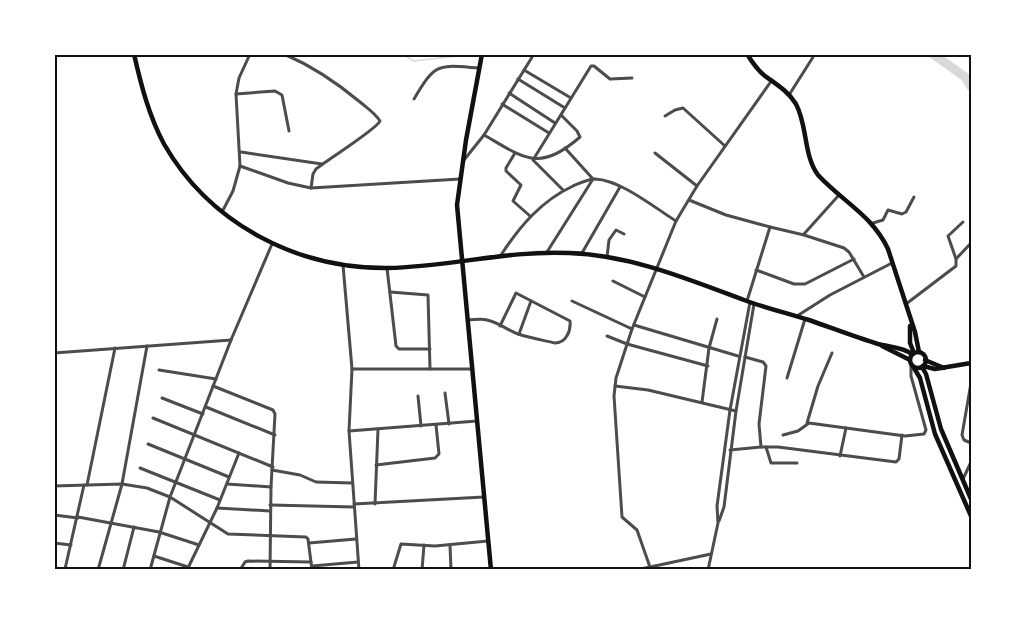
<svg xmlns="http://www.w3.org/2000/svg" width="1025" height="624" font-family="'IBM Plex Sans',sans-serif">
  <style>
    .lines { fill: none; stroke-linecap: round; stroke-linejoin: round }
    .stream { stroke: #d9d9d9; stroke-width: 1.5 }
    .river { stroke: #d9d9d9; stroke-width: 9 }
    .minor { stroke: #4c4c4c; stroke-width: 3 }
    .secondary { stroke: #111; stroke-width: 4.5 }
    .primary { stroke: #111; stroke-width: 4.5 }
    .neatline { fill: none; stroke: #111; stroke-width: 2 }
  </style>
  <rect width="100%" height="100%" fill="#fff"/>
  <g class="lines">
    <!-- stream -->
    <polyline class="stream" points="402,54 414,61 475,54"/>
    <!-- river -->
    <polyline class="river" points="933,54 965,77 971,87"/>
    <!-- minor -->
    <g class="minor">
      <polyline points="250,54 239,78 236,94 240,166 288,183 311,188 460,179"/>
      <path d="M 284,54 C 312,66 336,82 360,102 C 367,108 375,113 380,121 C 377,129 327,160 316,169 L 313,174 L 311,188"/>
      <polyline points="524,70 571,98"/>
      <polyline points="518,79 565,108"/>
      <polyline points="509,93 555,123"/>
      <polyline points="236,94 275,91 282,95 289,131"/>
      <polyline points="789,95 815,54"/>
      <path d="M 414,99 C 436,62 437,65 479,68"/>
      <polyline points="502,104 549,133"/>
      <polyline points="665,116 675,110 683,108 725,146"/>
      <path d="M 484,135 C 524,158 539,173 580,137 L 577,131 L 561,115"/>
      <polyline points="241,152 322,164"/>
      <polyline points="515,153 506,168 506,171 521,185 513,201 530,216"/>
      <polyline points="655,153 697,186"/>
      <polyline points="464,160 484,135 534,54"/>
      <polyline points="563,190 533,160 591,66 594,66 610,79 632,78"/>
      <polyline points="689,200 726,215 770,227"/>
      <polyline points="222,212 233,191 240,166"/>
      <polyline points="873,223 883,220 888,210 902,214 906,212 914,197"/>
      <polyline points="804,234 839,195"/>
      <polyline points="547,252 593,179 565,148"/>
      <polyline points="582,253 620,187"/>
      <path d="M 501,255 C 520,226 541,201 573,186 C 580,183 588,179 595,179 C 621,180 655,208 676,221"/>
      <polyline points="607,257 609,240 616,230 624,234"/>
      <polyline points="956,259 971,243"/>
      <polyline points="343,265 352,369 349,431 359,570"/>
      <polyline points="387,268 396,346 399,349 430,349"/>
      <polyline points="756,270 794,284 805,284 854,259"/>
      <polyline points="613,281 645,297"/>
      <polyline points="390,292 428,295 430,369"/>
      <polyline points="572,301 632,329"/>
      <polyline points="747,301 770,227 804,235 844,248 849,252 864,277"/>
      <polyline points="906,304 956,266 956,259 948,236 963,222"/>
      <polyline points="797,316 830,295 892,263"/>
      <path d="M 468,320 C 474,320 481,318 487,320 C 498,322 507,330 518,334 C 530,338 542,340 555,343 C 566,343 571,331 570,321 L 516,293 L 500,326"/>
      <polyline points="634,325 738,356"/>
      <polyline points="519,334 531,301"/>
      <polyline points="607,336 627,344 708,366"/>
      <polyline points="54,353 231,340"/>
      <polyline points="745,357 763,362 766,366 759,424 761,447"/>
      <polyline points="352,369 472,369"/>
      <polyline points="159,370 216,379"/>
      <polyline points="787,378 805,319"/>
      <polyline points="971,383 962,435 964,440 971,443"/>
      <polyline points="213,386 273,410 275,414 271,487 270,570"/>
      <polyline points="615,386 648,390 736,411"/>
      <polyline points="445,393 449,424"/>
      <polyline points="418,396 421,426"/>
      <polyline points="162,398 203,414"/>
      <polyline points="702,402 709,348 717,319"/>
      <polyline points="206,407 275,435"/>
      <polyline points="153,418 273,467"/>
      <polyline points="807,423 818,386 832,353"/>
      <polyline points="349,431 477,421"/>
      <polyline points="783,435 798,431 809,423 905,436 924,434 926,430 911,376 911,364"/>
      <polyline points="148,444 229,477"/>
      <polyline points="766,447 771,463 797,463"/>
      <polyline points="730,450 761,447 778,447 896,462 899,459 902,435"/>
      <polyline points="840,456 846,428"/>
      <polyline points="376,465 435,458 439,454 436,425"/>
      <polyline points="140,468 220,500"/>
      <polyline points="272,470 300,475 316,482 352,483"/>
      <polyline points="963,479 971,462"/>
      <polyline points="227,484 271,487"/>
      <polyline points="87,485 115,348"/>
      <polyline points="54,486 122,484 147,488 170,497 228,534 306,537 308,539 312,570"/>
      <polyline points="354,504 484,497"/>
      <polyline points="375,504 378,429"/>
      <polyline points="270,505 354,507"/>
      <polyline points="217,508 270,511"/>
      <polyline points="54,515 78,518"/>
      <polyline points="78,517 159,532 199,545"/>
      <polyline points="719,521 724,507 736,411 754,304"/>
      <polyline points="54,543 71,545"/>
      <polyline points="309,543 356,539"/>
      <polyline points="450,545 451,570"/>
      <polyline points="154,556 188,567"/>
      <polyline points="312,566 358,562"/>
      <polyline points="54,568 71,570"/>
      <polyline points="65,569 84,485"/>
      <polyline points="98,570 122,484 147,346"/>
      <polyline points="123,570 134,527"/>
      <polyline points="150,570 170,497 231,340 272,244"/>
      <polyline points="187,570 217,508 239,453"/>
      <polyline points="240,570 245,562 248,561 311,562"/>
      <polyline points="393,570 401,544 435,546 488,541"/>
      <polyline points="422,570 424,545"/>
      <polyline points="636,570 711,554"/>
      <polyline points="651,570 637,530 622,517 614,396 616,378 632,329 676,221 697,186 772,80"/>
      <polyline points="708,570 718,523 717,506 730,410 750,302"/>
    </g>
    <!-- secondary -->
    <g class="secondary">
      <path d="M 134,54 C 141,85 149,116 164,144 C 210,224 297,269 388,268 C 448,267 508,250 569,253 C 630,255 688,279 744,300 C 765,308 787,313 809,320 C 832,328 855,337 878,344 C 889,347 903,347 912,354"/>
      <polyline points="882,346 910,360"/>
      <polyline points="925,360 944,368"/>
      <polyline points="923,366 935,369 971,363"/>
    </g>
    <!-- primary -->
    <g class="primary">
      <polyline points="482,54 466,140 457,205 491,570"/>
      <path d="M 747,54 C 752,62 757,70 765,76 C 776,84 788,91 796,104 C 808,127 803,154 818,175 C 843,202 872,215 888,249 L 915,332 L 919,352"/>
      <polyline points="910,326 910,343 914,353"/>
      <circle cx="918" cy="360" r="8"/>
      <polyline points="922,367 926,374 941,429 971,499"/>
      <polyline points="914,368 920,378 935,434 971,516"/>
    </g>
  </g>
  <!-- border -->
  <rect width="1025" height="624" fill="none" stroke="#ffffff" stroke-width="111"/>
  <rect x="56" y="56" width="914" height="512" class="neatline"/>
</svg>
